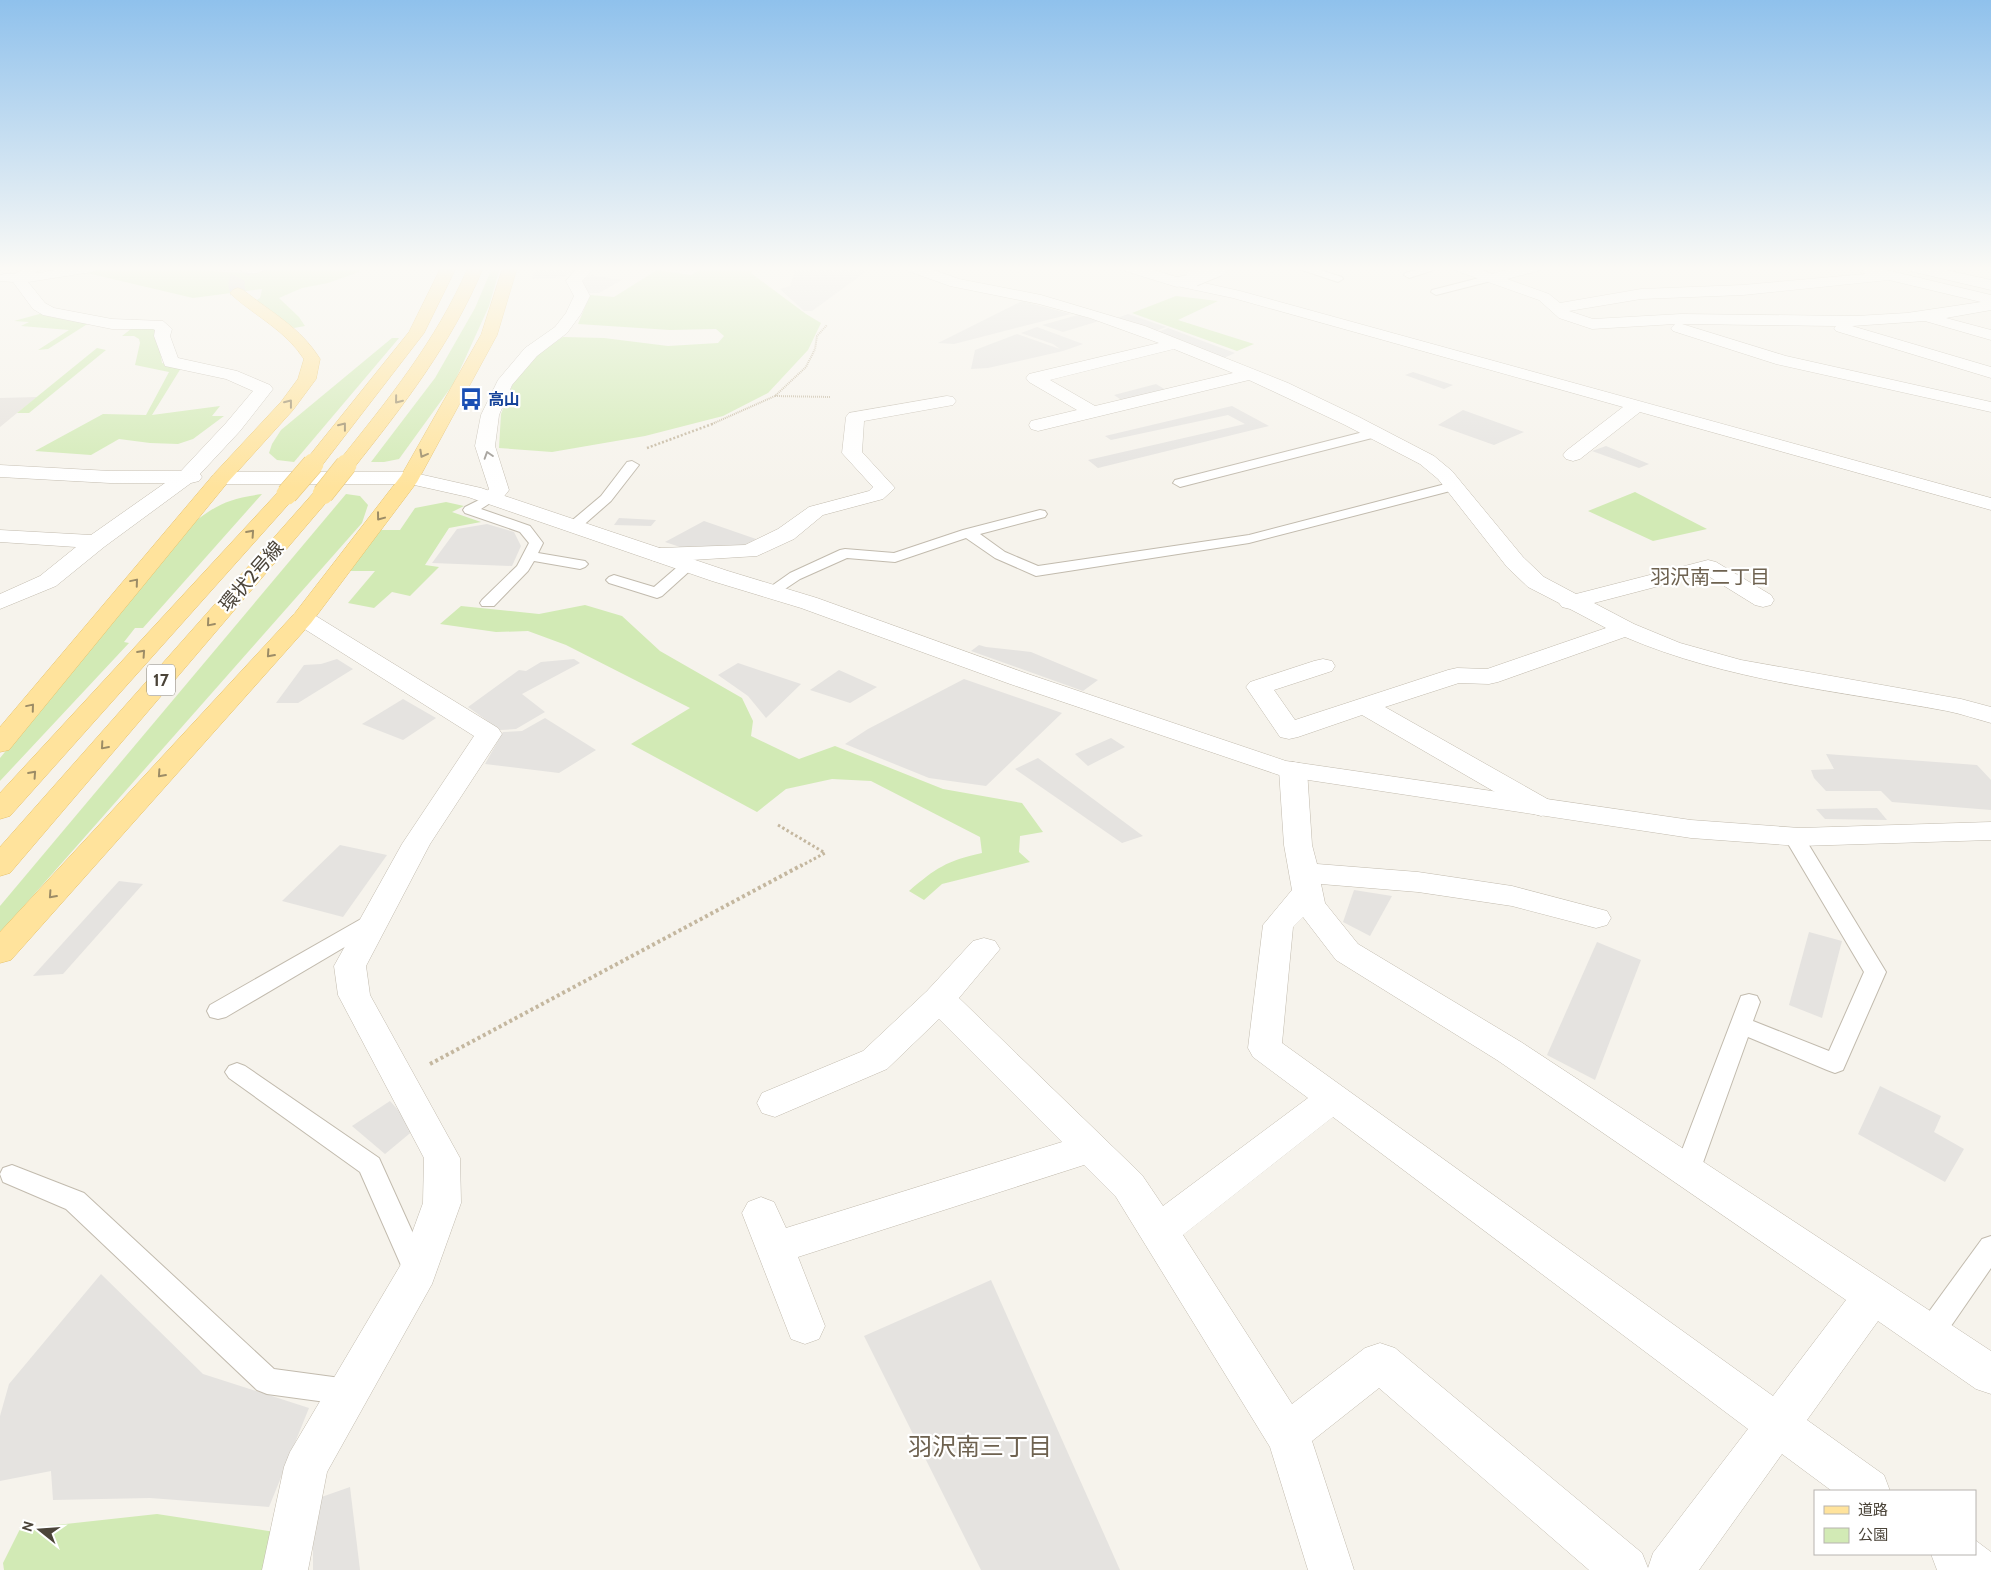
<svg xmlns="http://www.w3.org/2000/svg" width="1991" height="1570" font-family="Cabin,'Noto Sans JP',sans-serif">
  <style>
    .industrial { fill: #e6e2dd }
    .green { fill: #d2eab5 }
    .parking { fill: #e5e3e0 }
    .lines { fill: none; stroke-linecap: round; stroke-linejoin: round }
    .primary-tunnel { stroke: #d4d0c8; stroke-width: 16; stroke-dasharray: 16 8; stroke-linecap: butt }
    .service-casing { stroke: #c2bbae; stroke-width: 2 }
    .minor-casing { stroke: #c2bbae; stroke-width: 1 }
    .tertiary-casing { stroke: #c2bbae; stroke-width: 1 }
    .primary-casing { stroke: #e6c16a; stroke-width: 1 }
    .path-far3 { stroke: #c4b79f; stroke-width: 2; stroke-dasharray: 1 1; stroke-linecap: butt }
    .path-far2 { stroke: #c4b79f; stroke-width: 2.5; stroke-dasharray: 2 2; stroke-linecap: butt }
    .path-far1 { stroke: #c4b79f; stroke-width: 3; stroke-dasharray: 2.5 2.5; stroke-linecap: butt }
    .path { stroke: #c4b79f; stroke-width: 4; stroke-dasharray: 3 3; stroke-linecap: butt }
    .service { fill: #fff; fill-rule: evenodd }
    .minor { fill: #fff; fill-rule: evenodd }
    .tertiary { fill: #fff; fill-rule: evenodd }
    .primary { fill: #ffe39c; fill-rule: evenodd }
    .tertiary-bridge-casing { stroke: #c2bbae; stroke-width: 18; stroke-linecap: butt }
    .primary-bridge-casing { stroke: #e6c16a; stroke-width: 22; stroke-linecap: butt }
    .tertiary-bridge { stroke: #fff; stroke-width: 16 }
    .primary-bridge { stroke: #ffe39c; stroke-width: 21 }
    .oneway { stroke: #9c8c66 }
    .oneway2 { stroke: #9c9892 }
    .labels { text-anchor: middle; stroke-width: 4.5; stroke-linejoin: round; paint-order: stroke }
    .far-transit-label { font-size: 16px; font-weight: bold; fill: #164399; stroke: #fff; text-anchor: start }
    .shield { fill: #fff; stroke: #817c74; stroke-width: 1 }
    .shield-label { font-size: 18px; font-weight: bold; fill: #4b4439 }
    .street-label { font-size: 19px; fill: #4b4439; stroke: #fff }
    .neighbourhood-label { font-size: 20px; fill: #6e6250; stroke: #fff }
    .near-neighbourhood-label { font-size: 24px; fill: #6e6250; stroke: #fff }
  </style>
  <rect width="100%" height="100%" fill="#f6f3ec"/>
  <!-- industrial -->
  <polygon class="industrial" points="37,397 17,413 0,427 0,398"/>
  <!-- green -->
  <g class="green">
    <path d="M 104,268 C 131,268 159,267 185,269 C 215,270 245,277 274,268 L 360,268 L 359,272 L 328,283 L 302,288 L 279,298 L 299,317 L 305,326 L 294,328 L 255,301 L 260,298 L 262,289 L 193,298 L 87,273 Z"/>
    <polygon points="492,268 500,268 489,306 454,383 399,459 384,462 371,462 435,378 475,308"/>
    <polygon points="703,268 737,268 752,271 751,273 806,314 821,323 808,350 768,393 723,416 645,436 552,452 499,448 501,414 513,383 540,352 563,337 604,338 668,346 718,343 724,336 716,329 670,330 578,324 590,295 614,297 657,270 691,275"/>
    <polygon points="1176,296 1218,301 1178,320 1254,344 1237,351 1132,313"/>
    <polygon points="43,313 89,323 48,349 38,350 69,330 21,326 29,322 14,321"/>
    <polygon points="156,327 162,363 181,368 152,415 220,406 212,416 224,416 193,439 178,444 150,443 119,439 91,455 35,451 103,414 146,415 169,372 135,365 140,343 139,339 134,336 122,336 131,329"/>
    <polygon points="392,338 399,338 294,462 277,460 269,453 272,444 281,430"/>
    <polygon points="97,348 106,350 29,413 17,413"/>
    <polygon points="1635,492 1707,529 1653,541 1588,511"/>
    <path d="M 262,494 L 143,628 L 135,628 L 124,642 L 129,643 L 0,781 L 0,758 L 190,525 C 218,504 227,499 262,494 Z"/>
    <polygon points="346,494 360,496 368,505 362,523 0,933 0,906"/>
    <polygon points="446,502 464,506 452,512 481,522 449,528 425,565 439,567 410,596 392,592 374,608 348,603 375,571 349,571 379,530 400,530 415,508"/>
    <path d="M 585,605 L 622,616 L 660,651 L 742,698 L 753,721 L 751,736 L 799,759 L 835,746 L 943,789 L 1022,803 L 1043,832 L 1020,836 L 1019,852 L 1030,862 L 942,884 L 924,900 L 909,891 C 936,868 946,861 982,853 L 980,837 L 871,781 L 832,779 L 786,789 L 757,812 L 631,744 L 690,708 L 566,645 L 528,631 L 496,632 L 440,624 L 461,606 L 539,614 Z"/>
    <polygon points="157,1514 275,1532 265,1570 4,1570 3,1563 20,1529"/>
  </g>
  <!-- parking -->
  <g class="parking">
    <polygon points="542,268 575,268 565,277 532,279 534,271"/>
    <polygon points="836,268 871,268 812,311 804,311 780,289 790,286 795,271"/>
    <polygon points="590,275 622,280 599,293 588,293 581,281"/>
    <polygon points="1022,301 1071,314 954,344 938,343"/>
    <polygon points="1128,314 1166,327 1156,331 1117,318"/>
    <polygon points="1078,315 1099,321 1063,332 1042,325"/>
    <polygon points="1037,327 1083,344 1063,351 988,368 971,369 975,350 1017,334 1060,349 1053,344 1021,333"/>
    <polygon points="1168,328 1235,353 1224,358 1158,332"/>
    <polygon points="1413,372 1453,385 1444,389 1405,375"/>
    <polygon points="1156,384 1166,390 1123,401 1114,395"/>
    <polygon points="1232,406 1269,426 1098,468 1088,460 1245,424 1228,415 1111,440 1105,436"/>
    <polygon points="1463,410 1524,432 1494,445 1438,425"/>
    <polygon points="1606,446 1649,464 1639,468 1592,451"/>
    <polygon points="619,518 656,520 651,526 614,525"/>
    <polygon points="704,521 756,539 744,545 680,547 665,542"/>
    <polygon points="487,524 514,532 521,546 512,566 432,563 457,529"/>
    <polygon points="979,645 986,647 1031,652 1098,680 1083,691 971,651"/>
    <polygon points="337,659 353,669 298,703 276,703 304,665 321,664"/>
    <polygon points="574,659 580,663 522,694 545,712 516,729 500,730 468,707 519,670 526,671 541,662"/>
    <polygon points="738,663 801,684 766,718 748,696 718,675"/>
    <polygon points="839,670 877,687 850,703 810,690"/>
    <polygon points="964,679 1062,713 986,786 929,778 845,744 868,729"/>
    <polygon points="403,699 436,718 403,740 362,724"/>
    <polygon points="545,718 596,750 559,773 485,764 503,732 522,731"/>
    <polygon points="1111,738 1125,747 1088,766 1075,754"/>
    <polygon points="1826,754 1977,765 1991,780 1991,810 1892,802 1881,791 1826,791 1814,778 1811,770 1834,769"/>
    <polygon points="1038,758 1143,836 1122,843 1015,769"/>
    <polygon points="1877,808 1887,820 1825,819 1816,809"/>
    <polygon points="340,845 387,855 343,917 282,901"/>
    <polygon points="119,881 143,884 63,974 33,976"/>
    <polygon points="1354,890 1392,896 1370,936 1343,922"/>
    <polygon points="1809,932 1842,941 1822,1018 1789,1005"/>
    <polygon points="1597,942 1641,960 1595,1080 1547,1055"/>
    <polygon points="1880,1086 1941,1116 1934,1132 1964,1149 1945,1182 1858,1134"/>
    <polygon points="390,1101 415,1129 385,1154 352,1126"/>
    <polygon points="101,1274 203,1374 309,1408 269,1507 150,1498 53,1500 51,1471 0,1481 0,1416 9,1384"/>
    <polygon points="991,1280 1120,1570 981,1570 864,1336"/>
    <polygon points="350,1487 360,1570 313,1570 313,1500"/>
  </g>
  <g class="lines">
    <!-- primary-tunnel -->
    <path class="primary-tunnel" d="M 238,293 C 234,281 238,276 246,268"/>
    <defs>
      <g id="service">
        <polygon points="1296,268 1313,268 1342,277 1343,279 1338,282"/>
        <polygon points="1422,268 1440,268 1409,278 1404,275 1405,273"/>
        <polygon points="1491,275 1495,276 1495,280 1436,295 1431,292 1432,290"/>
        <polygon points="1375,429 1380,430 1381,433 1380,436 1180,487 1173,483 1175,480"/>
        <polygon points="632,461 639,465 611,501 579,529 569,529 567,526 569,523 601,496 627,462"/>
        <polygon points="1453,482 1460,486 1458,489 1249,543 1036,576 995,558 966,538 895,562 847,558 800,579 776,595 766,595 763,592 790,573 840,550 845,549 894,553 963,530 1040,510 1045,511 1047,514 1045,517 980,534 1005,552 1038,566 1249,535"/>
        <polygon points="491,494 498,498 481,509 530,526 543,543 538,553 585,561 588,564 585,567 580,569 534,561 528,571 494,606 482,606 480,603 482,600 517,566 529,543 520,532 465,513 463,510 465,507"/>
        <polygon points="688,560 693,562 696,565 693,568 662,596 657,598 609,583 606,580 609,577 614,575 654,587 683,562"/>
        <polygon points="1794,831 1801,833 1804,837 1886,972 1843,1070 1835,1073 1827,1070 1748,1037 1700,1171 1696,1178 1687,1181 1678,1178 1674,1171 1741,996 1749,994 1757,996 1760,1002 1753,1021 1829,1051 1864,972 1784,837 1787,833"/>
        <polygon points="375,913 382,915 386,920 382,925 226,1017 218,1019 210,1017 207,1011 210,1005 368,915"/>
        <polygon points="237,1063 245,1066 379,1158 430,1271 427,1279 417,1283 407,1279 360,1172 229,1078 225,1072 229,1066"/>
        <polygon points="12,1165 84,1193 274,1369 348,1379 358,1382 363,1392 358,1402 348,1405 267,1394 257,1390 66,1209 3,1182 0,1174 3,1168"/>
        <polygon points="1991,1236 1991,1268 1940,1342 1930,1346 1920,1342 1916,1333 1920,1324 1982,1239"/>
      </g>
      <g id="minor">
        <polygon points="64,268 99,268 92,272 28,282 45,303 54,308 112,319 163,321 172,329 170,336 178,358 237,371 270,385 273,389 240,431 200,474 202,477 199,481 191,483 104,547 56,586 0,609 0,594 40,576 76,547 0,542 0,530 91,535 165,483 110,483 0,477 0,465 110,471 181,471 226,423 253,391 226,379 165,366 154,336 155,330 153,329 112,329 43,315 33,309 13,282 0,281 0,275 4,274 40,273"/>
        <path d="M 237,268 L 267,268 C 260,275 244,275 237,268 Z"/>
        <path d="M 577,268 L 595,268 L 582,281 L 590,296 L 581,314 L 567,333 L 537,356 L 512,385 L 499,415 L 495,446 L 509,490 C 502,500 496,505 484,502 L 481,498 L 489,489 L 475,446 L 481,415 L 498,380 L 525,348 L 555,327 L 566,313 L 574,296 L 566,281 Z"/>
        <path d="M 906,268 L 928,268 L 959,279 L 1041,295 L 1145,326 L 1288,383 L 1359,417 L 1434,456 L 1452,471 L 1523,557 L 1544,577 L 1576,594 L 1708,560 L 1716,562 L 1771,595 L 1774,600 L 1771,605 L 1763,607 L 1755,605 L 1705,574 L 1594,603 L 1634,624 L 1680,643 L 1741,660 L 1961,699 L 1991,707 L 1991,723 C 1976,719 1962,714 1947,711 C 1838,691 1728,681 1625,637 L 1498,682 L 1489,684 L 1459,683 L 1385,707 L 1551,801 L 1555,807 L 1551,813 L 1541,816 L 1531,813 L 1362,715 L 1298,737 L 1289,739 L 1280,737 L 1246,687 L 1250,682 L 1314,661 L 1323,659 L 1332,661 L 1335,666 L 1332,671 L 1274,690 L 1295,720 L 1448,670 L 1457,668 L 1487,669 L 1606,628 L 1570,609 L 1562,607 L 1559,603 L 1528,587 L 1507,567 L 1438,479 L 1420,464 L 1345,425 L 1249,380 L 1038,431 L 1031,429 L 1029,425 L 1031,421 L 1077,410 L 1029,382 L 1026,378 L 1029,374 L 1159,343 L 1090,318 L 1039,304 L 950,286 L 908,271 ZM 1174,349 L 1233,373 L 1095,406 L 1050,380 Z"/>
        <path d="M 1455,268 L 1477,268 L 1492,274 L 1513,268 L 1540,268 L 1538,271 L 1507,279 L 1549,294 L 1560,303 L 1641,289 L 1743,285 L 1865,274 L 1863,271 L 1864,268 L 1878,268 L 1991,295 L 1991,310 L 1946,318 L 1991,330 L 1991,340 L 1925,321 L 1852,326 L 1991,367 L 1991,378 L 1836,331 L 1834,328 L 1836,326 L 1682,324 L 1786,356 L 1991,402 L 1991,412 L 1776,364 L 1673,331 L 1671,328 L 1675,324 L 1592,329 L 1559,318 L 1539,300 L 1457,271 ZM 1889,280 L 1981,302 L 1907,313 L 1856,316 L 1681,314 L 1593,319 L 1569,311 L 1641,299 L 1743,295 Z"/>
        <polygon points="1177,277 1240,291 1991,498 1991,510 1640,412 1580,459 1573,461 1566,459 1563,455 1566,451 1623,407 1233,298 1172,285 1169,282 1172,279"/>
        <polygon points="947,396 953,397 956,401 953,405 864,421 862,452 895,488 883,499 823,515 794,539 757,556 659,562 651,560 648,555 651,550 659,548 745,545 778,529 809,507 869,491 873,487 842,453 846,417 849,413"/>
        <polygon points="303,611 311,613 498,728 502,734 430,844 366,966 370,995 460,1158 461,1203 432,1284 327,1472 308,1570 262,1570 284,1467 290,1452 400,1266 423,1203 424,1158 338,995 334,966 402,844 474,736 295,623 291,618 295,613"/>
        <path d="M 1293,762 L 1303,764 L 1307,770 L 1312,845 L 1317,864 L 1418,872 L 1512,886 L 1607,911 L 1611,918 L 1607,925 L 1596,928 L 1512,906 L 1418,892 L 1321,884 L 1325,903 L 1358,944 L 1521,1042 L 1991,1351 L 1991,1394 L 1976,1389 L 1878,1321 L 1807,1420 L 1884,1475 L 1890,1491 L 1832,1491 L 1782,1454 L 1699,1570 L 1589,1570 L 1379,1388 L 1312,1441 L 1354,1570 L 1308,1570 L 1270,1447 L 1116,1197 L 1084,1165 L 798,1257 L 825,1326 L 819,1339 L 805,1344 L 791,1339 L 742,1213 L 748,1202 L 761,1197 L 774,1202 L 786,1228 L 1062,1142 L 939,1019 L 887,1069 L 775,1117 L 762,1113 L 757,1103 L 762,1093 L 863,1051 L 927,991 L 973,941 L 984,938 L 995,941 L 1000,949 L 959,998 L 1142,1175 L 1163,1206 L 1308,1098 L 1253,1057 L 1248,1048 L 1263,925 L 1292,890 L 1284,845 L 1279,770 L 1283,764 ZM 1303,917 L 1336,960 L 1497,1060 L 1846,1300 L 1773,1396 L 1282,1043 L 1293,927 ZM 1333,1117 L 1748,1429 L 1653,1553 L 1648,1568 L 1642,1553 L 1395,1348 L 1380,1343 L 1365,1348 L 1292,1404 L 1183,1235 Z"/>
        <polygon points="1975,1540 1991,1552 1991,1570 1937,1570 1931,1554 1975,1554"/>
      </g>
      <g id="tertiary">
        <polygon points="24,268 43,268 22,281 12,281 10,278"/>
        <polygon points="1123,268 1147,268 1177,277 1194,274 1199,275 1201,278 1199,281 1177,287 1125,271"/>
        <polygon points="1908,268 1937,268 1991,280 1991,290 1910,271"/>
        <polygon points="221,472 410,472 481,488 728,571 817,598 1028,674 1286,761 1691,820 1800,828 1991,822 1991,840 1800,846 1691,838 1282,776 1010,684 801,608 712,581 468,497 410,484 221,484 214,482 211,478 214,474"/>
      </g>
      <g id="primary">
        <polygon points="441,268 456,268 424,333 320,468 313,470 306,468 303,464 306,460 409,332"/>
        <path d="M 468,268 L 483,268 C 452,343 403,406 353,469 L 346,471 L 339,469 L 336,465 L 339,461 C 388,400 436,341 468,268 Z"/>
        <polygon points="503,268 517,268 497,335 417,482 311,623 11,960 0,963 0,932 295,613 401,476 481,335"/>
        <path d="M 238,288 L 243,290 C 272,313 300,327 320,359 L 316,379 L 293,410 L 228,482 L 9,750 L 0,752 L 0,727 L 214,474 L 281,402 L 298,379 L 304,359 C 286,331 257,317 233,296 L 230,293 L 233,290 Z"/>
        <polygon points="287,488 294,490 297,494 294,498 10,816 0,819 0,793 280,490"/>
        <polygon points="323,488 330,490 333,494 330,498 10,873 0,876 0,847 316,490"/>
      </g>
    </defs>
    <!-- service casing -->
    <use href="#service" class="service-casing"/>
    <!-- minor casing -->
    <use href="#minor" class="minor-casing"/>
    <!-- tertiary casing -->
    <use href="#tertiary" class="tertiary-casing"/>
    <!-- primary casing -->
    <use href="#primary" class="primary-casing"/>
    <!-- path-far3 -->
    <g class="path-far3">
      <polyline points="775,396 830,397"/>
      <polyline points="712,424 775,396 806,367 815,349 817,336 827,325"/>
    </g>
    <!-- path-far2 -->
    <polyline class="path-far2" points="647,448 715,423"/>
    <!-- path-far1 -->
    <polyline class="path-far1" points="778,825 825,853 799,867"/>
    <!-- path -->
    <polyline class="path" points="430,1064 802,865"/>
    <!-- service -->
    <use href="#service" class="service"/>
    <!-- minor -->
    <use href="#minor" class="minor"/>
    <!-- tertiary -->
    <use href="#tertiary" class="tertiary"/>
    <!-- primary -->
    <use href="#primary" class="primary"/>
    <defs>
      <polyline id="tertiary-bridge" points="1194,278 1218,268"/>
      <g id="primary-bridge">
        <polyline points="287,494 313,464"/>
        <polyline points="323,494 346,465"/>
      </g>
    </defs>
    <!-- tertiary-bridge casing -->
    <use href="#tertiary-bridge" class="tertiary-bridge-casing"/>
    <!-- primary-bridge casing -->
    <use href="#primary-bridge" class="primary-bridge-casing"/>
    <!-- tertiary-bridge -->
    <use href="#tertiary-bridge" class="tertiary-bridge"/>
    <!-- primary-bridge -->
    <use href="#primary-bridge" class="primary-bridge"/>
  </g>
  <!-- one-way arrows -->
  <defs><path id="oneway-chevron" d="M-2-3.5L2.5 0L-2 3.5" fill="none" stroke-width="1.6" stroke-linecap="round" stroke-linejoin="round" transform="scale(1.25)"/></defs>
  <g class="oneway">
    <use href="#oneway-chevron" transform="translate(398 400) rotate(129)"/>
    <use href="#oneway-chevron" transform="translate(289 403) rotate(-52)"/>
    <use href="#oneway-chevron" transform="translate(343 426) rotate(-52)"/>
    <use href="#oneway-chevron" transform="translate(423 454) rotate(119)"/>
    <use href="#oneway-chevron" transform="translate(380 517) rotate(127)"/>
    <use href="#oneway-chevron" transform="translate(251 533) rotate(-48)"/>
    <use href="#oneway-chevron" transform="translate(135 582) rotate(-50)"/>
    <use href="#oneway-chevron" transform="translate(210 623) rotate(131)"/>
    <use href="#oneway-chevron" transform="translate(142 653) rotate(-48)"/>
    <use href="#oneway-chevron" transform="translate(270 654) rotate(132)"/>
    <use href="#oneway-chevron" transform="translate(31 707) rotate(-50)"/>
    <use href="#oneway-chevron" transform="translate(104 746) rotate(131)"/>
    <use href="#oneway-chevron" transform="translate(33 774) rotate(-48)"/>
    <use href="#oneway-chevron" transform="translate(161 774) rotate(132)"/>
    <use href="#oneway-chevron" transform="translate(52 895) rotate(132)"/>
  </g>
  <use class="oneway2" href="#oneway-chevron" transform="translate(488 455) rotate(-108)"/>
  <!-- sky -->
  <linearGradient id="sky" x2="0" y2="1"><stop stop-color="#8fc1ec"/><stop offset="0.55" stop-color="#fbfaf6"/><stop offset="1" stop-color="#fbfaf6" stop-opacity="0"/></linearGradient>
  <rect width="1991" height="488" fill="url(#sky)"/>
  <!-- icons -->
  <defs>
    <symbol id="bus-bare" viewBox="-9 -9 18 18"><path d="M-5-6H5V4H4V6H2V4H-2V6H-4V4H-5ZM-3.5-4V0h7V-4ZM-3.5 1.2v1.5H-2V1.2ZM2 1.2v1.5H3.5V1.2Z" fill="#1a4fb4" stroke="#fff" stroke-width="2.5" paint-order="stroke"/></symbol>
  </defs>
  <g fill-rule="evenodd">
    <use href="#bus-bare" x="455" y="383" width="32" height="32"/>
  </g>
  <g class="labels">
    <!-- far-transit labels -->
    <g class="far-transit-label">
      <text x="488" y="405">高山</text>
    </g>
    <!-- shield labels -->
    <rect class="shield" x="147" y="664.5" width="28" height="31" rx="4"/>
    <g class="shield-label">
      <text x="161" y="686">17</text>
    </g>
    <!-- street labels -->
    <g class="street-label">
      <text transform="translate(251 576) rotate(-49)" y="7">環状2号線</text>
    </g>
    <!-- neighbourhood labels -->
    <g class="neighbourhood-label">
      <text x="1710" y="584">羽沢南二丁目</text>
    </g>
    <!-- near-neighbourhood labels -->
    <g class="near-neighbourhood-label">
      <text x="980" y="1455">羽沢南三丁目</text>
    </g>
  </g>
  <!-- legend -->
  <rect x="1814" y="1490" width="162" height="65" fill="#ffffff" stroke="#b7b4b0"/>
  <rect x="1824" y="1506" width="25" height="8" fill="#ffe39c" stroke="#b7b4b0"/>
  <text x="1858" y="1515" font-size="15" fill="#4b4439">道路</text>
  <rect x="1824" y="1528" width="25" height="15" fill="#d2eab5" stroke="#b7b4b0"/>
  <text x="1858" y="1540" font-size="15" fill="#4b4439">公園</text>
  <!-- north arrow -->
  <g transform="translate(40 1530) rotate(287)" stroke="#ffffff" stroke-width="4" paint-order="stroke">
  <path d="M0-4L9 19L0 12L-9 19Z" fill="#4b4439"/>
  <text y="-8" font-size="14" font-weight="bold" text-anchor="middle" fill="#4b4439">N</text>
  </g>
</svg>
